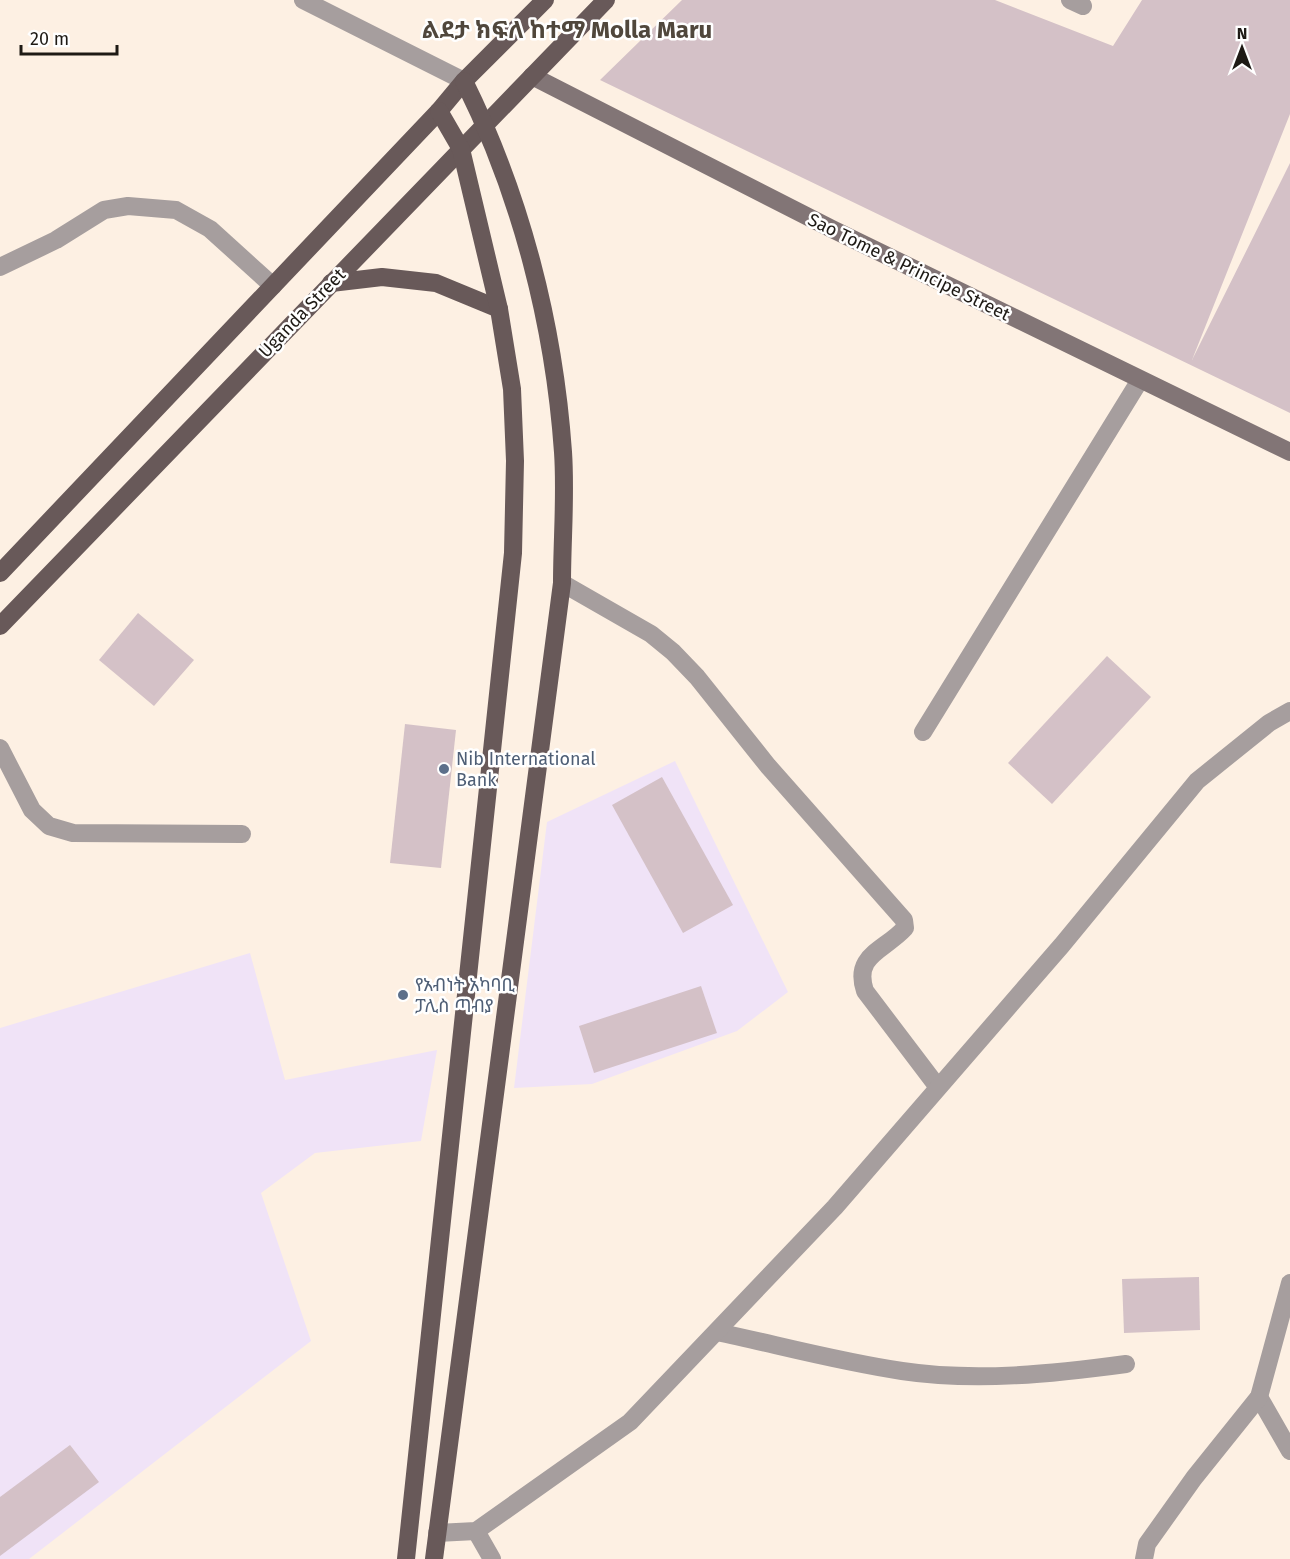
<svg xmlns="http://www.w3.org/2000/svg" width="1290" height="1559" font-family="'Fira Sans','Noto Sans Ethiopic',sans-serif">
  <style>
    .education { fill: #f0e3f7 }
    .building { fill: #d4c1c7 }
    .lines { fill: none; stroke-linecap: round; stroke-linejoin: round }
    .street { stroke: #a69e9e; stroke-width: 18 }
    .secondary { stroke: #827576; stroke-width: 18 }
    .primary { stroke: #685959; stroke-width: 18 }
    .service-dot { fill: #5c6f8a; stroke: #fff; stroke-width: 2 }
    .labels { text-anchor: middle; stroke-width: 5; stroke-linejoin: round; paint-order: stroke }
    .street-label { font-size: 18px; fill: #1e1a15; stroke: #fff }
    .service-label { font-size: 18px; fill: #4e5e75; stroke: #fff; text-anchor: start }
    .district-label { font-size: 24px; font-weight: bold; fill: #50473c; stroke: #fff }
  </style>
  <rect width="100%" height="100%" fill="#fdf0e3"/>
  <!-- education -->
  <g class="education">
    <polygon points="675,761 788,992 737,1031 592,1084 514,1088 547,822"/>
    <polygon points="250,953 285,1080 437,1050 421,1141 315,1153 261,1193 311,1341 29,1559 0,1559 0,1028"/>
  </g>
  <!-- building -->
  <g class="building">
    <polygon points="682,0 995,0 1113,46 1142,0 1290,0 1290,114 1192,360 1290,163 1290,413 600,80"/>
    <polygon points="138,613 194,660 154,706 99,660"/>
    <polygon points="1107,656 1151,697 1052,804 1008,763"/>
    <polygon points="405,724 456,730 441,868 390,863"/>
    <polygon points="662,777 733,905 683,933 612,805"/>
    <polygon points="701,986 717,1033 594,1073 579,1026"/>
    <polygon points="1199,1277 1200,1330 1124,1333 1122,1279"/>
    <polygon points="70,1445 99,1482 0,1556 0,1497"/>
  </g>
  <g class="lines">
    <!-- street -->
    <g class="street">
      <polyline points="303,0 464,81"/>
      <polyline points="1070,0 1083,6"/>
      <polyline points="0,267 56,240 104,210 128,206 176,210 210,229 273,286"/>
      <path d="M 562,583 L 651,634 L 673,652 L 697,677 L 768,766 L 904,920 L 905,928 C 884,951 853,955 865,991 L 937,1086"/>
      <polyline points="923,732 1140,380"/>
      <polyline points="0,748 32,810 49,826 73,833 242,834"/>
      <path d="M 717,1332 C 778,1345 840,1362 902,1371 C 975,1382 1053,1374 1126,1364"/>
      <polyline points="1259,1397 1290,1451"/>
      <polyline points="476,1531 492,1559"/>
      <polyline points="437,1533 476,1531 630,1422 835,1207 1062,945 1197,781 1269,723 1290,711"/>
      <polyline points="1144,1559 1147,1544 1194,1478 1259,1397 1290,1283"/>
    </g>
    <!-- secondary -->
    <polyline class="secondary" points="532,76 832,229 1290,452"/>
    <!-- primary -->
    <g class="primary">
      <polyline points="331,283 382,277 436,283 499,309"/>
      <polyline points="0,573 439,111 464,81 545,0"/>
      <polyline points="0,626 606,0"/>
      <polyline points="406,1559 513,553 515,461 512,389 499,309 461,149 439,111"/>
      <path d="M 434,1559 L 562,583 C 562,540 566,495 563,452 C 554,324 521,196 464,81"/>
    </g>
  </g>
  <!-- markers -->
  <g class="service-dot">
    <circle cx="444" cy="769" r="6"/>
    <circle cx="403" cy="995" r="6"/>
  </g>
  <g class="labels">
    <!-- street labels -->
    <g class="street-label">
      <text transform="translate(909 267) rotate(26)" y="6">Sao Tome &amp; Principe Street</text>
      <text transform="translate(302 313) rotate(-46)" y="6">Uganda Street</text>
    </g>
    <!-- service labels -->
    <g class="service-label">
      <text x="456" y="765">Nib International<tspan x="456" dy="21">Bank</tspan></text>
      <text x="415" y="991">የአብነት አካባቢ<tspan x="415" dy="21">ፓሊስ ጣብያ</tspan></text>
    </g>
    <!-- district labels -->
    <g class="district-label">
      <text x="567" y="38">ልደታ ክፍለ ከተማ Molla Maru</text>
    </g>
  </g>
  <!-- north arrow -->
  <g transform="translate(1242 48)" stroke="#ffffff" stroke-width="4.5" paint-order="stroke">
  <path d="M0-4.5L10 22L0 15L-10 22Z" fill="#1e1a15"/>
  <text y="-9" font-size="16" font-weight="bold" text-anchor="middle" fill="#1e1a15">N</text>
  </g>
  <!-- scale -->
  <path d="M21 45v9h96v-9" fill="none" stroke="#1e1a15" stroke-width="3"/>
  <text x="30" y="45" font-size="18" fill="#1e1a15" stroke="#ffffff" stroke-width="4.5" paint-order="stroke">20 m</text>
</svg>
